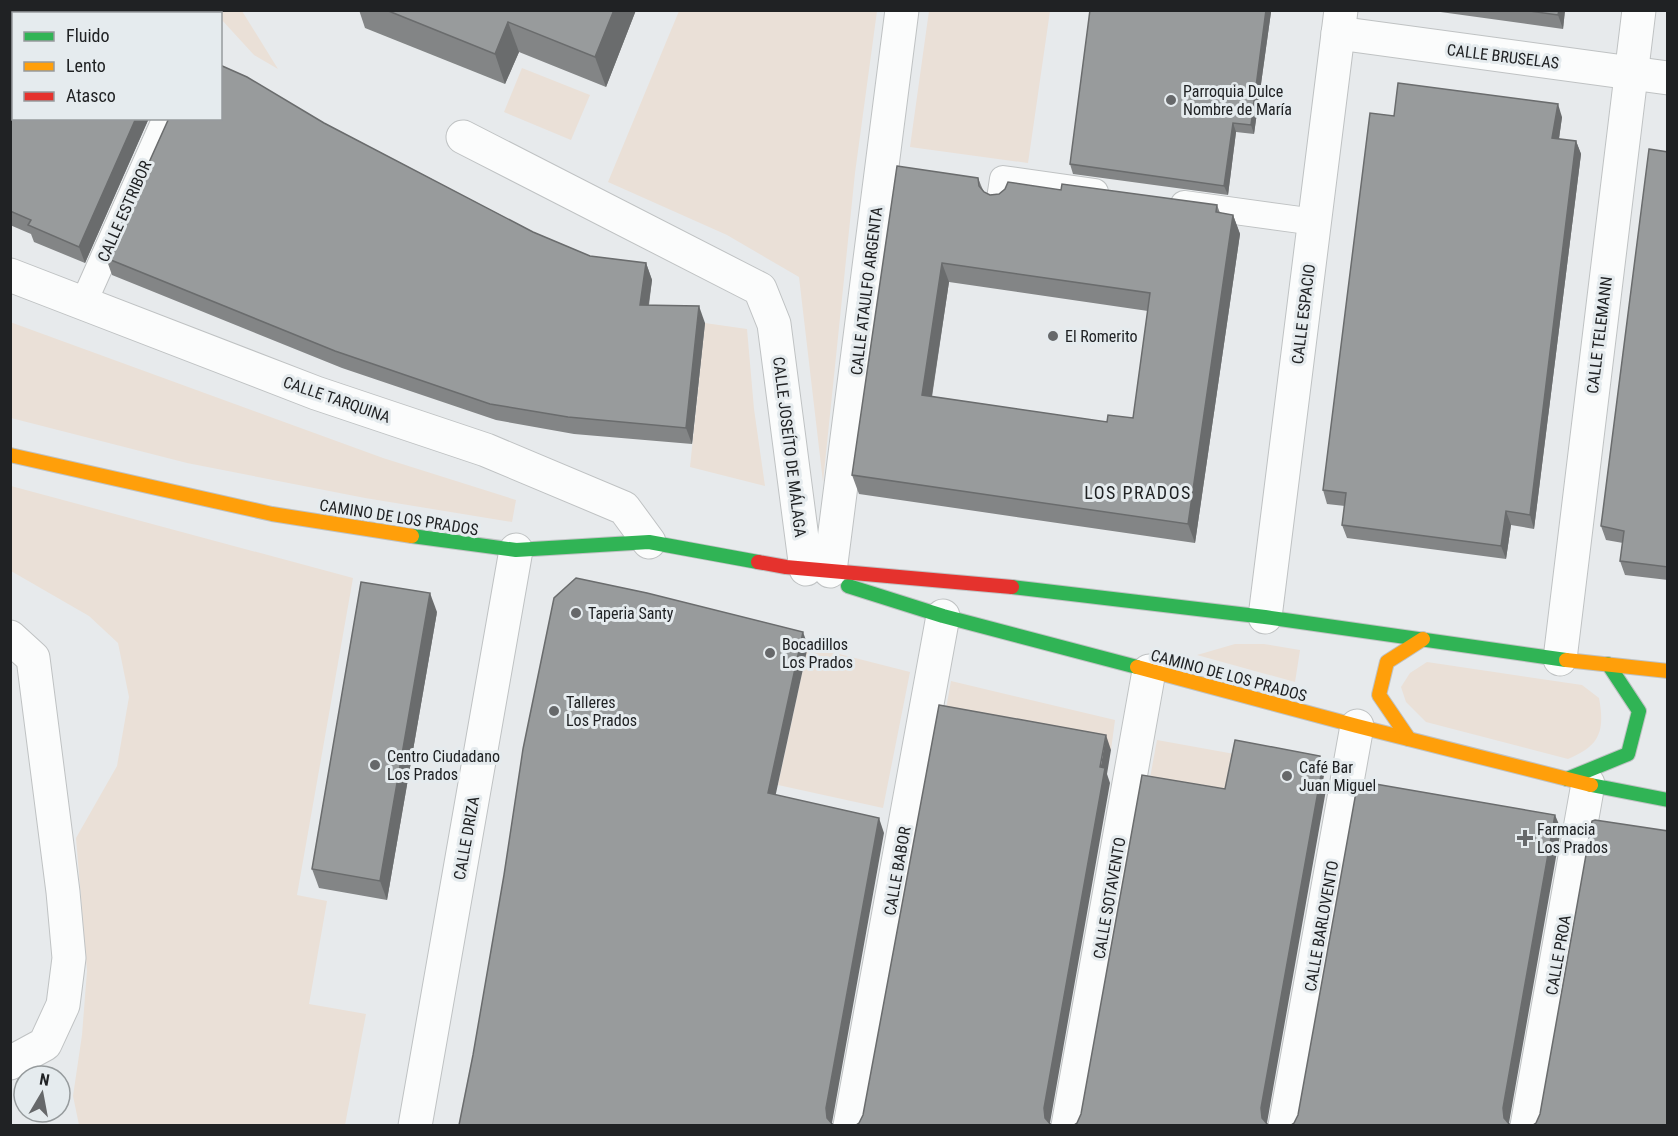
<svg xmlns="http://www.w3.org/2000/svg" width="1678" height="1136" font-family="'Roboto Condensed',sans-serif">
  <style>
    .green { fill: #eae0d7 }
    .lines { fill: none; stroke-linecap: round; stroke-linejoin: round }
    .lane-casing { stroke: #bfc2c3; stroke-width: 28 }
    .street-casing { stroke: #bfc2c3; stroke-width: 35 }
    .fast-casing { stroke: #bfc2c3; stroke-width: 16 }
    .slow-casing { stroke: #bfc2c3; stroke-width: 16 }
    .jam-casing { stroke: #bfc2c3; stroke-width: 16 }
    .lane { stroke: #fbfcfc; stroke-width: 26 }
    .street { stroke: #fbfcfc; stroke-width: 33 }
    .fast { stroke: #30b455; stroke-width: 14 }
    .slow { stroke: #ff9f0a; stroke-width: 14 }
    .jam { stroke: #e5322d; stroke-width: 14 }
    .wall { fill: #838586; fill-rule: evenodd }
    .shaded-wall { fill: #6a6c6d }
    .building { fill: #989b9c; stroke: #6a6c6d; stroke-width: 1.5; fill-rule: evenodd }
    .poi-dot { fill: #66686a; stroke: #e5ebee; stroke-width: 2 }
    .labels { text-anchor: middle; stroke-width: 6; stroke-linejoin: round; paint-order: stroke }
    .street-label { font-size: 16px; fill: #202224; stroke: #e5ebee }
    .poi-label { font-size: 16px; fill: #202224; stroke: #e5ebee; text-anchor: start }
    .neighbourhood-label { font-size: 18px; letter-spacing: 1.5px; fill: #202224; stroke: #e5ebee }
  </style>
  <rect width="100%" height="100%" fill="#e7eaec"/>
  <!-- green -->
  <g class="green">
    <polygon points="212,11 242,11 278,69 254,55 221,19 220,14 215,13"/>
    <polygon points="679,11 877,11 855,173 823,482 799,277 727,235 608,182"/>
    <polygon points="929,11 1050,11 1028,163 910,147"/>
    <polygon points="522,68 590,95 571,140 504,112"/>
    <polygon points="10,322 383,458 516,500 512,522 365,498 187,463 11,418"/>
    <polygon points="705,323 747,329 754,409 765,486 690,467"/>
    <polygon points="11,486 353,578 297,895 327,901 309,1004 366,1014 345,1125 79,1125 73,1096 82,1035 87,971 76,838 117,766 129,697 118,643 89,616 11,571"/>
    <polygon points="1235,644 1264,644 1300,650 1295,682 1197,655"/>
    <polygon points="808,646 910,672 883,808 778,785"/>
    <path d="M 1427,662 L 1582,685 L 1599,698 C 1605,731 1600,746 1568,759 L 1426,722 L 1406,702 L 1401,687 L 1410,673 Z"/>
    <polygon points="951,681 1115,720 1111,750 944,720"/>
    <polygon points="1157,740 1240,755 1231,804 1148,789"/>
  </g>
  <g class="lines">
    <defs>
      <g id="lane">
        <polyline points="1000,199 1003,179 1095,192"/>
        <polyline points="1184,204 1315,222"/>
        <polyline points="83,304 166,118"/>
      </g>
      <g id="street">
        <polyline points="1338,33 1668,78"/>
        <polyline points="463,137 760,289 774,324 806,569"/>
        <polyline points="10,275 316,393 486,450 624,508 649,542"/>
        <polyline points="830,571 902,10"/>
        <polyline points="1265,617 1341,10"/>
        <polyline points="10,637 33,658 63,892 69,958 63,1005 45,1044 10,1063"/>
        <polyline points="1560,659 1639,10"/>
        <polyline points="415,1126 516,550"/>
        <polyline points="850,1126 943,616"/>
        <polyline points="1068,1126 1149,671"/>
        <polyline points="1285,1126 1357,726"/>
        <polyline points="1527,1126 1588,784"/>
      </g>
      <g id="fast">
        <polyline points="412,536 516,550 649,542 758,562"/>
        <polyline points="848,586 943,616 1137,667"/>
        <polyline points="1012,587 1265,617 1566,660"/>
        <polyline points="1567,779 1628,754 1639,711 1608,664"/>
        <polyline points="1591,785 1668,800"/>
      </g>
      <g id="slow">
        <polyline points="10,455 272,514 412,536"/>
        <polyline points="1566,660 1668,671"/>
        <polyline points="1137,667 1357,726 1591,785"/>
        <polyline points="1409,739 1379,695 1387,662 1423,639"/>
      </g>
      <polyline id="jam" points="758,562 786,567 1012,587"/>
    </defs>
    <!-- lane casing -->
    <use href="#lane" class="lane-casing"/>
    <!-- street casing -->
    <use href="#street" class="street-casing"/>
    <!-- fast casing -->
    <use href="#fast" class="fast-casing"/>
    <!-- slow casing -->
    <use href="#slow" class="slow-casing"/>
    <!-- jam casing -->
    <use href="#jam" class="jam-casing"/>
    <!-- lane -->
    <use href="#lane" class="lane"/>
    <!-- street -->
    <use href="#street" class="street"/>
    <!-- fast -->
    <use href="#fast" class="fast"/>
    <!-- slow -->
    <use href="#slow" class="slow"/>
    <!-- jam -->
    <use href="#jam" class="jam"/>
  </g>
  <!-- wall -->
  <g class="wall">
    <polygon points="211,10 209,14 14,14 149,118 85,263 34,242 31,234 10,225 10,13"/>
    <polygon points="359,10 636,10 606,87 519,52 505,84 365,28"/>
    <polygon points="1426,10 1565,10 1563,29"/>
    <polygon points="1271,12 1254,134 1236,132 1228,195 1073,174 1070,164"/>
    <polygon points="1394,116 1562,117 1559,139 1576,141 1581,154 1534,529 1511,525 1506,559 1347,538 1342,525 1345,506 1327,504 1323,490"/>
    <polygon points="324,123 533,232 590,256 646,263 652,280 649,305 705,323 692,444 574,434 496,420 342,368 112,275 106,258"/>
    <polygon points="1668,152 1668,580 1625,575 1620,561 1623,543 1606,540 1601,526"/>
    <path d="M 978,178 L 983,190 L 984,192 L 990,195 L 1061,190 L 1217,205 L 1220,213 L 1233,215 L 1240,234 L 1195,543 L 859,494 L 852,475 ZM 949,282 L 1148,311 L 1133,418 L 1107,422 L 932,397 Z"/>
    <polygon points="437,612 387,900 319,888 312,869"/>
  </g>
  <!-- shaded-wall -->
  <g class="shaded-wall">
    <polygon points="193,10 211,10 209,14 191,14"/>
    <polygon points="614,10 636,10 606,87 595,57"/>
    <polygon points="1266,10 1270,10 1271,12 1254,134 1251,125"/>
    <polygon points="1559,10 1565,10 1563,29 1558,15"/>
    <polygon points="508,22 519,52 505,84 495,54"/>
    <polygon points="1558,104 1562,117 1557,152 1552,138"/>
    <polygon points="136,118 149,118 85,263 79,247"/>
    <polygon points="1233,123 1236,132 1228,195 1224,186"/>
    <polygon points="1576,141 1581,154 1534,529 1530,515"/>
    <polygon points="1233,215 1240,234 1195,543 1188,524"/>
    <polygon points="646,263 652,280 646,322 640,305"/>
    <polygon points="942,263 949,282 929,414 922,395"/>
    <polygon points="699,306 705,323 692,444 686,428"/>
    <polygon points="1506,511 1511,525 1506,559 1501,546"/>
    <polygon points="430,593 437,612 387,900 380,881"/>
    <polygon points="803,632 808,646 773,807 768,793"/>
    <polygon points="1106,735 1111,750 1107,774 1110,783 1050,1123 1050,1125 1045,1118 1044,1108"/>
    <polygon points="1320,756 1325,770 1323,781 1326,790 1267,1123 1267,1125 1262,1118 1261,1108"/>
    <polygon points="1555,815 1561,829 1509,1123 1509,1125 1504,1118 1503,1108"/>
    <polygon points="879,818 884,833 832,1123 832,1125 827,1118 826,1108"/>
  </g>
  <!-- building -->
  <g class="building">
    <polygon points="14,10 193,10 191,14 14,14 14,118 136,118 79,247 28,225 31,220 10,211 10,13"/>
    <polygon points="386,10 614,10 595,57 508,22 495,54"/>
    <polygon points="1090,10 1266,10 1251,125 1233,123 1224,186 1070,164"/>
    <polygon points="1522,10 1559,10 1558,15"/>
    <polygon points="220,65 247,77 324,123 533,232 590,256 646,263 640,305 699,306 686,428 568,417 490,404 335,351 106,258 169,118 220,118"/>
    <polygon points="1398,83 1558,104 1552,138 1576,141 1530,515 1506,511 1501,546 1342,525 1346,493 1323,490 1370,113 1394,116"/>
    <polygon points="1649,149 1668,152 1668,567 1620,561 1624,531 1601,526"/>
    <path d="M 897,166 L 978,178 L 979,186 L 984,192 L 990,195 L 999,194 L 1005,189 L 1008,182 L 1061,190 L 1062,184 L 1217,205 L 1216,212 L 1233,215 L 1188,524 L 852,475 ZM 942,263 L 1150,293 L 1133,418 L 1108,415 L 1107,422 L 922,395 Z"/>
    <polygon points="576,578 647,593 803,632 768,793 879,818 826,1108 827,1118 833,1125 459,1125 473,1055 504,875 523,749 554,598"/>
    <polygon points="361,582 430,593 380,881 312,869"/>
    <polygon points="939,705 1106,735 1100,767 1105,768 1044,1108 1045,1118 1051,1125 856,1125 859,1123 863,1115"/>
    <polygon points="1235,740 1320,756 1316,775 1321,775 1261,1108 1262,1118 1268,1125 1074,1125 1077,1123 1081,1114 1142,775 1225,789"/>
    <polygon points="1358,781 1555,815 1503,1108 1504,1118 1510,1125 1291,1125 1294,1123 1298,1115"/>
    <polygon points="1595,820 1668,831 1668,1125 1533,1125 1536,1123 1540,1114 1592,821"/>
  </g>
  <!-- markers -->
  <g class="poi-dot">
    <circle cx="1171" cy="100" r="6"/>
    <circle cx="1053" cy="336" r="6"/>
    <circle cx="576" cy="613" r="6"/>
    <circle cx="770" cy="653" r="6"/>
    <circle cx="554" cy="711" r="6"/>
    <circle cx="375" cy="765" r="6"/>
    <circle cx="1287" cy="776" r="6"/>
    <path d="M1522 829h6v6h6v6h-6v6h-6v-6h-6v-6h6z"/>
  </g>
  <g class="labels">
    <!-- street labels -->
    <g class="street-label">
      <text transform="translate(1503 56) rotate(7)" y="6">CALLE BRUSELAS</text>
      <text transform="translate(124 211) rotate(-66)" y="6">CALLE ESTRIBOR</text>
      <text transform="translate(866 291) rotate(-83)" y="6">CALLE ATAULFO ARGENTA</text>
      <text transform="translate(1303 314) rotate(-83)" y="6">CALLE ESPACIO</text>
      <text transform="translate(1599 335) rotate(-83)" y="6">CALLE TELEMANN</text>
      <text transform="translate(337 399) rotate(19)" y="6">CALLE TARQUINA</text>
      <text transform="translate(790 447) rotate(83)" y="6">CALLE JOSEÍTO DE MÁLAGA</text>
      <text transform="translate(399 517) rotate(9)" y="6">CAMINO DE LOS PRADOS</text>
      <text transform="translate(1229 675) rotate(15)" y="6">CAMINO DE LOS PRADOS</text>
      <text transform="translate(466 838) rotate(-80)" y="6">CALLE DRIZA</text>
      <text transform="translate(897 871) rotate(-80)" y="6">CALLE BABOR</text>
      <text transform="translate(1109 898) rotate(-80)" y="6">CALLE SOTAVENTO</text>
      <text transform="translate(1321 926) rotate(-80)" y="6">CALLE BARLOVENTO</text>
      <text transform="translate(1558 955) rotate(-80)" y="6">CALLE PROA</text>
    </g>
    <!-- poi labels -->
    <g class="poi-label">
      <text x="1183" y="97">Parroquia Dulce<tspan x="1183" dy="18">Nombre de María</tspan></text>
      <text x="1065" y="342">El Romerito</text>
      <text x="588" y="619">Taperia Santy</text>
      <text x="782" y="650">Bocadillos<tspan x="782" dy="18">Los Prados</tspan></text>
      <text x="566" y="708">Talleres<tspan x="566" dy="18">Los Prados</tspan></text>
      <text x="387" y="762">Centro Ciudadano<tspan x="387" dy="18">Los Prados</tspan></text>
      <text x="1299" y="773">Café Bar<tspan x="1299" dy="18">Juan Miguel</tspan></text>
      <text x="1537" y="835">Farmacia<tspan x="1537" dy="18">Los Prados</tspan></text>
    </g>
    <!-- neighbourhood labels -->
    <g class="neighbourhood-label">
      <text x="1138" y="499">LOS PRADOS</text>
    </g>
  </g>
  <!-- border -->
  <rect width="1678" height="1136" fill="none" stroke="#202224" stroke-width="24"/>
  <!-- legend -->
  <rect x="12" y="12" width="210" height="108" fill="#e5ebee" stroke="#969b9d" stroke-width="1.5"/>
  <rect x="24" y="32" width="30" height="9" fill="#30b455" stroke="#969b9d" stroke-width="1.5"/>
  <text x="66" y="42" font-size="18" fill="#202224">Fluido</text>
  <rect x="24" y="62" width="30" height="9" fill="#ff9f0a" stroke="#969b9d" stroke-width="1.5"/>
  <text x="66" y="72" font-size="18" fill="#202224">Lento</text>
  <rect x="24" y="92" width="30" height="9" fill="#e5322d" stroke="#969b9d" stroke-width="1.5"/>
  <text x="66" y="102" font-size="18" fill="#202224">Atasco</text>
  <!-- north arrow -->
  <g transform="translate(42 1094) rotate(10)"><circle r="28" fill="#e5ebee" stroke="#969b9d" stroke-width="1.5"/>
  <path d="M0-4.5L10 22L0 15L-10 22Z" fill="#66686a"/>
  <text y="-9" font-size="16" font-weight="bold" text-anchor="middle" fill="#202224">N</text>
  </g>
</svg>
